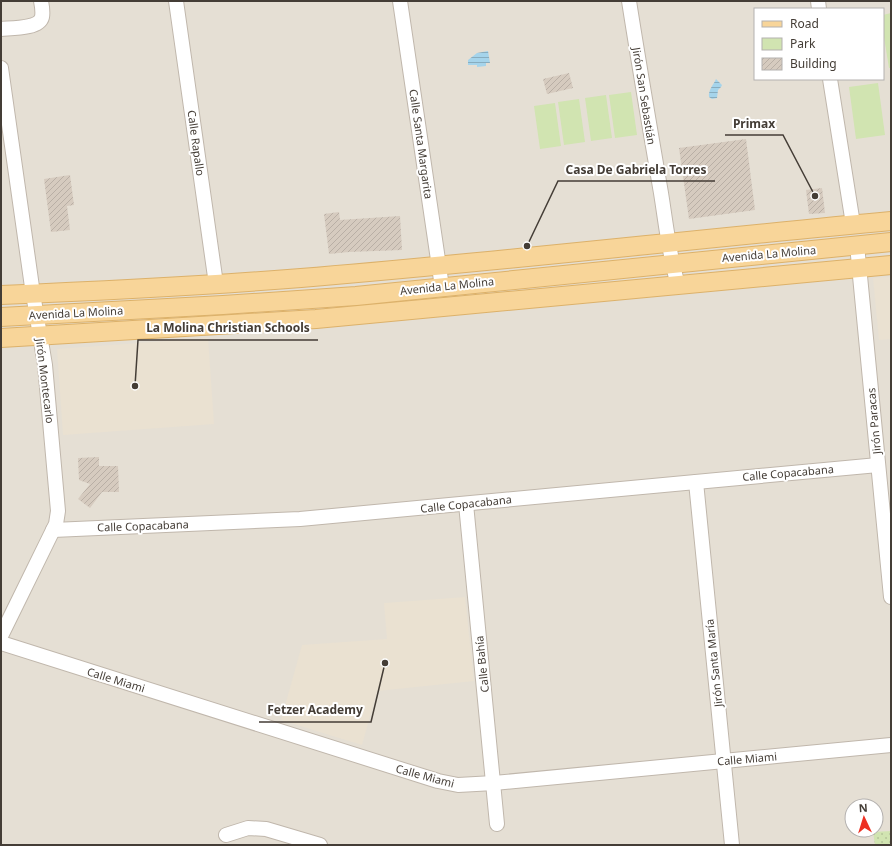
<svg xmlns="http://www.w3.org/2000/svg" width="892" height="846" font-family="'Noto Sans',sans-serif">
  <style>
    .residential { fill: #e5dfd4; fill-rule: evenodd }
    .education { fill: #eae1d1 }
    .green { fill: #d1e4b1 }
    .park { fill: url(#park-dots) }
    .water { fill: url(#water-rules) }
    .building { fill: url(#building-hatch) }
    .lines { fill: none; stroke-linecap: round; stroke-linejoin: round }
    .minor-casing { stroke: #c0b7ac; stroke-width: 16 }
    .major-casing { stroke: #dcb16a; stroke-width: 20 }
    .minor { stroke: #fff; stroke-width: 14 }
    .major { stroke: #f8d599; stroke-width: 18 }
    .labels { text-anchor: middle; stroke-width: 4; stroke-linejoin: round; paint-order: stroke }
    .street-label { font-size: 11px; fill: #443d36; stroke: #fff }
    .leader { fill: none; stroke: #443d36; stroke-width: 1.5 }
    .callout-dot { fill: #443d36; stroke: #fff; stroke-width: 1.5 }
    .callout-label { font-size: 12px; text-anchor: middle; font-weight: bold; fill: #443d36; stroke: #fff; stroke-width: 4; stroke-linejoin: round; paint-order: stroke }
  </style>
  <defs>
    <pattern id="park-dots" width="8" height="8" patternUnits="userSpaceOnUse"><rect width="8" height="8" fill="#d1e4b1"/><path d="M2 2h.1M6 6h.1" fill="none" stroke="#b5c499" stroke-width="1.8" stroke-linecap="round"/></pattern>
    <pattern id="water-rules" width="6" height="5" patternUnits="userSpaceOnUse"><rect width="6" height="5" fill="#a5d4eb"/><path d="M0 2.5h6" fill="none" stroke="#88adbf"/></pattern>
    <pattern id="building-hatch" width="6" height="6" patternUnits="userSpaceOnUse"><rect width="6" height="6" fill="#d6cbbf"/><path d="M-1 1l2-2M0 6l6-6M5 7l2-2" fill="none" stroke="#b9afa5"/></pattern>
  </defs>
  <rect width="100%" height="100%" fill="#f2ede6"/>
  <!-- residential -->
  <path class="residential" d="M 1,1 L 891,1 L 891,845 L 1,845 ZM 755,9 L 883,9 L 883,79 L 755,79 ZM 852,806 L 876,806 L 876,830 L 852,830 Z"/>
  <!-- education -->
  <g class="education">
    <polygon points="891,277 891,339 879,340 873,278"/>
    <polygon points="208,338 214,424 63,435 57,349"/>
    <polygon points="465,597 474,681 377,691 362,745 281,720 302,645 387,639 384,603"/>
  </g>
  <!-- green -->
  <g class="green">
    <polygon points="891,13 891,68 889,68 883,31 883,15"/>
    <polygon points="878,83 885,135 856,139 849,87"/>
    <polygon points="631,92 637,135 615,138 609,95"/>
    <polygon points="606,95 612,138 591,141 585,98"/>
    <polygon points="579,99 585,142 564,145 558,102"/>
    <polygon points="555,103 561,146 540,149 534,106"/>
  </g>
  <!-- park -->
  <polygon class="park" points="891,831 891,845 875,845 873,832"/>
  <!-- water -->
  <g class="water">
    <polygon points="488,51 490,63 486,63 486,66 477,67 477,65 468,65 468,60 477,53"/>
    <path d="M 716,79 L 722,85 L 721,87 L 718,90 L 717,98 L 712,99 L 709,97 C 708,90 714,84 716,79 Z"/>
  </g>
  <!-- building -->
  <g class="building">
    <polygon points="569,73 573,88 547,94 543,79"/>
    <polygon points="746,139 755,210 689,219 679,148"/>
    <polygon points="70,175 74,205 67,206 70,230 51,232 44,179"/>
    <polygon points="822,188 825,213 809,214 806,190"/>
    <polygon points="339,212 340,220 400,216 402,250 349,252 329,254 324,214"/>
    <polygon points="99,457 99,466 118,466 119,492 102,492 90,508 78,499 90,484 79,480 78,458"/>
  </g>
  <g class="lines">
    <defs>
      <g id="minor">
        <polyline points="176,1 216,284"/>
        <polyline points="400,1 442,287"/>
        <path d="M 629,1 C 639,65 650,129 661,193 C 666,224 669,255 678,285"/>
        <polyline points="818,1 819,9"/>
        <path d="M 1,29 C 11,28 39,29 42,17 C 43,12 42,6 41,1"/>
        <polyline points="1,68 33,294 45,365 58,511 56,524 53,530 1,636"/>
        <polyline points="830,79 853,224"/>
        <polyline points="857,245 891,597"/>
        <polyline points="696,482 732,845"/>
        <polyline points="466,504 497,824"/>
        <polyline points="53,530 300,519 878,465"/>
        <polyline points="1,643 438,781 458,785 494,783 891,745"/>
        <polyline points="226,835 248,828 266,829 320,845"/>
      </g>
      <g id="major">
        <path d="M 1,295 C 101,291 201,286 301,278 C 498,262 694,239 891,221"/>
        <polyline points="1,317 223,305 356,296 891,242"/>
        <polyline points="1,338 316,319 891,265"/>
      </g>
    </defs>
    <!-- minor casing -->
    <use href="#minor" class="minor-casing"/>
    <!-- major casing -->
    <use href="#major" class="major-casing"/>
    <!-- minor -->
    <use href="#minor" class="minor"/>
    <!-- major -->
    <use href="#major" class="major"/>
  </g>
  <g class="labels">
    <!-- street labels -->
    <g class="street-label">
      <text transform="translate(644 96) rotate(81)" y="4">Jirón San Sebastián</text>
      <text transform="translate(196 143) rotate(82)" y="4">Calle Rapallo</text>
      <text transform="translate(421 144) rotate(82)" y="4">Calle Santa Margarita</text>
      <text transform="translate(769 254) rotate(-5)" y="4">Avenida La Molina</text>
      <text transform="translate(447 286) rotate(-6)" y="4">Avenida La Molina</text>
      <text transform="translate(76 313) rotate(-3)" y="4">Avenida La Molina</text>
      <text transform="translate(45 381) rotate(83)" y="4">Jirón Montecarlo</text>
      <text transform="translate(874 421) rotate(-95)" y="4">Jirón Paracas</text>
      <text transform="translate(788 473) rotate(-5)" y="4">Calle Copacabana</text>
      <text transform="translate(466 504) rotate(-6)" y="4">Calle Copacabana</text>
      <text transform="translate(143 526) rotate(-2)" y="4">Calle Copacabana</text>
      <text transform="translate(714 663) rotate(-96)" y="4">Jirón Santa María</text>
      <text transform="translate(482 664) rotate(-96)" y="4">Calle Bahía</text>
      <text transform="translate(116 680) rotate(17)" y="4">Calle Miami</text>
      <text transform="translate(747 759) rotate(-5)" y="4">Calle Miami</text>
      <text transform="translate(425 776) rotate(15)" y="4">Calle Miami</text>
    </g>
  </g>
  <!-- callouts -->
  <path class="leader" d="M815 196L783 135H725M527 246L558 181H715M135 386L138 340H318M385 663L371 722H259"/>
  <g class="callout-dot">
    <circle cx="815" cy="196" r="4"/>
    <circle cx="527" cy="246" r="4"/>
    <circle cx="135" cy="386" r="4"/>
    <circle cx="385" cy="663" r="4"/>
  </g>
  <g class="callout-label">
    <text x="754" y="128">Primax</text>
    <text x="636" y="174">Casa De Gabriela Torres</text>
    <text x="228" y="332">La Molina Christian Schools</text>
    <text x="315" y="714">Fetzer Academy</text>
  </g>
  <!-- border -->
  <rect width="892" height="846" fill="none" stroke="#443d36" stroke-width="4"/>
  <!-- legend -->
  <rect x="754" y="8" width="130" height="72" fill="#ffffff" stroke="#b4b1af"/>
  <rect x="762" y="21" width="20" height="6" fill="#f8d599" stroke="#b4b1af"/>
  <text x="790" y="28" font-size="12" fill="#443d36">Road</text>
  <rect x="762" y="38" width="20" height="12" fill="#d1e4b1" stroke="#b4b1af"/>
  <text x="790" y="48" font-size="12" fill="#443d36">Park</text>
  <rect x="762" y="58" width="20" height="12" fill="url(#building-hatch)" stroke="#b4b1af"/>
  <text x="790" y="68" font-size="12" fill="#443d36">Building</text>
  <!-- north arrow -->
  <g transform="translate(864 818) rotate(356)"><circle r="19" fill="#ffffff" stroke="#b4b1af"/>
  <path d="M0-3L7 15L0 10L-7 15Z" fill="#ed3022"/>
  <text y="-6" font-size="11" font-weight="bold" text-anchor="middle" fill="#443d36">N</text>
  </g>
</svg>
